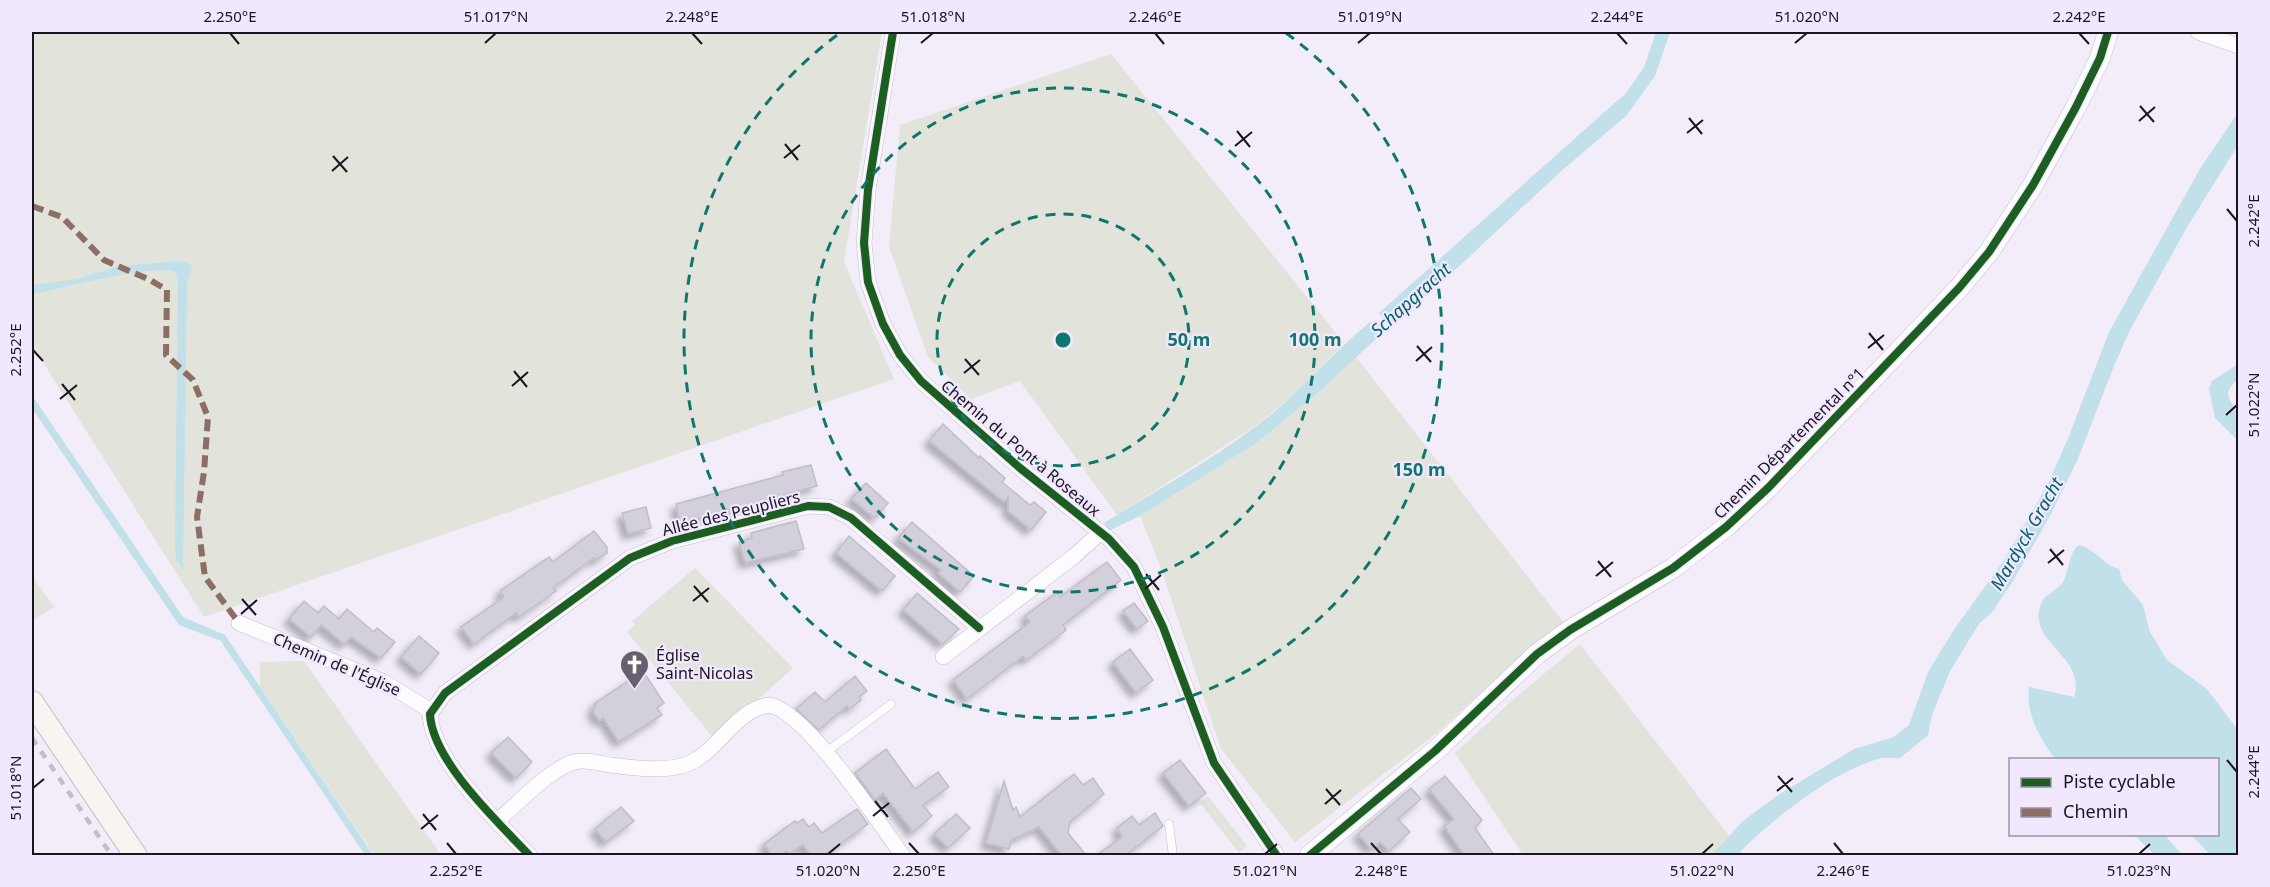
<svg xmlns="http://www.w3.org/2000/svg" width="2270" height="887" font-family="'Noto Sans',sans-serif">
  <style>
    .green { fill: #e2e3da }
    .water { fill: #c2e0e9 }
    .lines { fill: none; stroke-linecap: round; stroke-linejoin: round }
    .stream { stroke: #c2e0e9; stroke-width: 5 }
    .building { fill: #d3cfdb; stroke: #c0bdc8; stroke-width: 1.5; filter: url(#shadow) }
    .service-casing { stroke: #c2bdc8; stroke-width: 9 }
    .minor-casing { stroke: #c2bdc8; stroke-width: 16 }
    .tertiary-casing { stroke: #c2bdc8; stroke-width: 21 }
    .secondary-casing { stroke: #c2bdc8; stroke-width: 24 }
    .service { stroke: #fdfcfe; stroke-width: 8 }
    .minor { stroke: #fdfcfe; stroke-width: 15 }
    .tertiary { stroke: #fdfcfe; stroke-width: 20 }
    .secondary { stroke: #f7f4f2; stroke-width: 22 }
    .rail { stroke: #c2c0c2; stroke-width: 4.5; stroke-dasharray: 8 8; stroke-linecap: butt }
    .quiet { stroke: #8d6e63; stroke-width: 6; stroke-dasharray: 12 6; stroke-linecap: butt }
    .cycleway-casing { stroke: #f1e8fd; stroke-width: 11 }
    .cycleway { stroke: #1b5e20; stroke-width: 8 }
    .ticks { fill: none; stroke: #1b1521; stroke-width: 2 }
    .ring { fill: none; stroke: #0f766e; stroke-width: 3; stroke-dasharray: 10 8 }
    .labels { text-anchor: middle; stroke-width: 4.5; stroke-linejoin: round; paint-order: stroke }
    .street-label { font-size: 16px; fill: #1b1521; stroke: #f1e8fd }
    .poi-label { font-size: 16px; fill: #1b1521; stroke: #f1e8fd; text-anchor: start }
    .water-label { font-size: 18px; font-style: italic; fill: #00626d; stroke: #f1e8fd }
    .centre { fill: #0f766e; stroke: #f1e8fd; stroke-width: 3 }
    .ring-label { font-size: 18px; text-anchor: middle; font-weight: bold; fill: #0f766e; stroke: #f1e8fd; stroke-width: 4.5; stroke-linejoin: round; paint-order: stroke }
    .neatline { fill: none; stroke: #1b1521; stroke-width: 2 }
    .ticks-label { font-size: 15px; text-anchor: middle; fill: #1b1521 }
  </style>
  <defs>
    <filter id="shadow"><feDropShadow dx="-5.5" dy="5.5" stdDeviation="3" flood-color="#0004"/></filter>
  </defs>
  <rect width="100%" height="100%" fill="#f2edf8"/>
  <!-- green -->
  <g class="green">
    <polygon points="32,32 882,32 844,262 894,379 204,617 32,345"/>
    <polygon points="1111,54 1344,343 1303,386 1257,425 1117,515 1020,381 971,399 928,357 889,247 900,125"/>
    <polygon points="1356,357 1564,623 1533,645 1438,732 1295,842 1221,749 1161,568 1140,516 1255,444 1318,393"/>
    <polygon points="695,568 793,668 714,739 627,632 635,625 632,621"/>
    <polygon points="32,576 54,607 32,621"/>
    <polygon points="1580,644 1744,855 1523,855 1455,753 1516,697"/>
    <polygon points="304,661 441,855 374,855 260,687 260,662"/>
    <polygon points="1208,796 1247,846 1239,853 1200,803"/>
  </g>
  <!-- water -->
  <g class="water">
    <polygon points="1656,32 1670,32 1655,76 1627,115 1559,173 1439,285 1390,326 1379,313 1627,92 1644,67"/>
    <path d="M 2238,113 L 2238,145 L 2187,227 L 2130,330 L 2114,366 L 2077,461 L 2052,512 L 2013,581 L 1993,611 L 1979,624 L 1950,671 L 1932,715 L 1928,735 L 1900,758 C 1894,759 1888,757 1882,758 C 1834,770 1771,820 1737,855 L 1712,855 L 1743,821 L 1778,795 L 1854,749 L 1894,737 L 1909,725 L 1928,672 L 1955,628 L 2005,559 L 2048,484 L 2069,436 L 2109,332 L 2201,167 Z"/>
    <path d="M 180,261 L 192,265 L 187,284 L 183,569 L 176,560 L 175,544 L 178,281 L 176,273 C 157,261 59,290 32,294 L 32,285 L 77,279 L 119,266 Z"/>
    <path d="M 1370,322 L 1380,335 L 1318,393 L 1255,444 L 1140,516 L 1108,531 L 1104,523 C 1160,488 1222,455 1273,413 C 1307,384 1336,350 1370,322 Z"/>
    <path d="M 2238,364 L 2238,379 C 2218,397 2234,399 2238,417 C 2240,424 2239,434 2238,441 L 2215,418 L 2209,389 L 2212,381 Z"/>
    <polygon points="32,395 183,617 225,635 373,855 365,855 224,646 221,641 179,625 32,408"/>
    <path d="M 2079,545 C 2095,549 2104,565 2119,569 L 2122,580 L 2143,605 L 2150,632 L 2167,660 L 2207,689 L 2238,730 L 2238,855 L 2210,855 L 2192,835 L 2218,834 L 2218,760 L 2055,759 C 2040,738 2025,713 2029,687 L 2074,697 C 2087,656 2026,643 2041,604 C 2044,594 2058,591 2063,582 C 2070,570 2068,553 2079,545 Z"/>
    <polygon points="2134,835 2165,835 2182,855 2155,855"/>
  </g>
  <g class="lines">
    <!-- stream -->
    <polyline class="stream" points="1371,333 1389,317"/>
  </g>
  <!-- building -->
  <g class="building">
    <polygon points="943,424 979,458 980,456 1005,478 1002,482 1030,505 1034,502 1046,512 1031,530 1008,511 1008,498 1004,502 929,441"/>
    <polygon points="811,465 817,486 680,523 676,504 783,475 782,472"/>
    <polygon points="866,483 888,503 875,518 851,499"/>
    <polygon points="646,507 651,528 628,534 622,513"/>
    <polygon points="796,521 804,549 745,563 739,542 752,538 751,533"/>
    <polygon points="912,522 974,576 960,592 938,573 941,570 898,538"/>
    <polygon points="594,531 607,547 607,553 596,560 594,558 553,588 556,591 519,617 516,613 474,644 461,627 504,597 500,591 549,557 553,562"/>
    <polygon points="849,536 895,576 882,591 836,553"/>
    <polygon points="1107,562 1121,580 1063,625 1066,630 1026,660 1023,656 967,699 953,680 1030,622 1025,616 1057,592 1060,597"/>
    <polygon points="917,593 959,629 943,644 903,610"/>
    <polygon points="304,601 318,613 324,606 339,619 347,609 374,632 377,628 395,642 381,658 351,637 344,644 321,625 311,637 289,619"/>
    <polygon points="1134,603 1148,621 1137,629 1123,611"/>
    <polygon points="419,636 439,653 421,674 401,657"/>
    <polygon points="1130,649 1153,680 1136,693 1113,662"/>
    <polygon points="643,671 664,703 657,708 662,715 619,742 603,718 599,721 592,710 596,707 594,704"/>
    <polygon points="855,676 867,691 859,697 861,700 849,709 847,706 819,730 796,709 815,692 825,702"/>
    <polygon points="508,737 532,762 516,778 491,753"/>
    <polygon points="886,749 915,789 938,772 949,787 923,805 932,816 913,832 883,793 875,800 855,773"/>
    <polygon points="1180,760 1206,793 1189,806 1163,773"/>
    <polygon points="1074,774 1083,785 1093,778 1104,794 1070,822 1068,833 1086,855 1061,855 1039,827 1011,840 1009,849 986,843 1004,781 1013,810 1016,807 1020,817"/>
    <polygon points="1445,776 1482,820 1475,828 1494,855 1464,855 1444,826 1454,819 1429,789"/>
    <polygon points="1411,788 1421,799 1398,819 1410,832 1389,851 1380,842 1371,849 1358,834"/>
    <polygon points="621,807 634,821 606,842 595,829"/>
    <polygon points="857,809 868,824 824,855 810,855 803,845 789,854 787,851 780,855 772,855 764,844 795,821 797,823 803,819 809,827 814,823 822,833"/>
    <polygon points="1155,813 1163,826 1126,855 1097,855 1122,837 1117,828 1132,816 1139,825"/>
    <polygon points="956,814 970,828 948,848 934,834"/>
  </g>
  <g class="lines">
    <defs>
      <g id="service">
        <polyline points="825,753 891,704"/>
        <polyline points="1169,824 1173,856"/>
      </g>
      <g id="minor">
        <polyline points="893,32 868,190 864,243 868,282 883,324 900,355 921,381 1020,468 1109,539 1134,567 1163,627 1214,763 1277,856"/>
        <polyline points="2198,32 2238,46"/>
        <polyline points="239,623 384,682 431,711"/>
        <polyline points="943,657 1073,557 1101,532"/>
        <path d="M 497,821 C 518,804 548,770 574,762 C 586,759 598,763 610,765 C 633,768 671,773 692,762 C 720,748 737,709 769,705 C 805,710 879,823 903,856"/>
        <path d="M 530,856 C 499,823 432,761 430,714 L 445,693 L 630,558 L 672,541 L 808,506 L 829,507 L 851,518 L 979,628"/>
      </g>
      <polyline id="tertiary" points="1309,856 1435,751 1537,654 1570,630 1673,568 1726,527 1768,488 1959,288 1989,252 2033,185 2076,107 2100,58 2108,32"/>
      <polyline id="secondary" points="32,702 136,856"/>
    </defs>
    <!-- service casing -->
    <use href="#service" class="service-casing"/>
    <!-- minor casing -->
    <use href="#minor" class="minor-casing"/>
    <!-- tertiary casing -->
    <use href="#tertiary" class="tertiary-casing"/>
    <!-- secondary casing -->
    <use href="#secondary" class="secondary-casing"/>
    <!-- service -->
    <use href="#service" class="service"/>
    <!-- minor -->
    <use href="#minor" class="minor"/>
    <!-- tertiary -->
    <use href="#tertiary" class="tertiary"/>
    <!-- secondary -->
    <use href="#secondary" class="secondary"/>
    <!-- rail -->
    <polyline class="rail" points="32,738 112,856"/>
    <!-- quiet -->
    <polyline class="quiet" points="32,206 62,217 104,260 150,280 167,290 166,355 193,380 208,417 204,472 197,517 205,577 239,623"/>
    <defs>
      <g id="cycleway">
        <polyline points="893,32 868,190 864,243 868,282 883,324 900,355 921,381 1020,468 1109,539 1134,567 1163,627 1214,763 1277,856"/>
        <path d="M 530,856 C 499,823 432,761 430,714 L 445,693 L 630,558 L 672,541 L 808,506 L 829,507 L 851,518 L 979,628"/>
        <polyline points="1309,856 1435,751 1537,654 1570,630 1673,568 1726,527 1768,488 1959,288 1989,252 2033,185 2076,107 2100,58 2108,32"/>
      </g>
    </defs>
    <!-- cycleway casing -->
    <use href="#cycleway" class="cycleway-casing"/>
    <!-- cycleway -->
    <use href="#cycleway" class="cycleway"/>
  </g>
  <!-- ticks -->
  <path class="ticks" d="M 230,33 L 239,44M 692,33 L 702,44M 1155,33 L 1164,44M 1617,33 L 1627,44M 2079,33 L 2089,44M 485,43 L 496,33M 921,43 L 933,33M 1358,43 L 1370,33M 1795,43 L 1807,33M 2140,106 L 2154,122M 1689,118 L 1702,134M 2139,121 L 2155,107M 1237,131 L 1250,147M 1687,133 L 1703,120M 785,144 L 798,160M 1235,146 L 1252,132M 333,156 L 347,172M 784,158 L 800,145M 332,171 L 348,157M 2227,209 L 2237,221M 1869,333 L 1883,350M 1417,346 L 1431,362M 1868,348 L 1884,335M 33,350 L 43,361M 965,359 L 979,375M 1416,361 L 1432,347M 514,371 L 527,387M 964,373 L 980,360M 62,384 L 75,400M 512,386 L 528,372M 60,399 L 77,385M 2226,415 L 2237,405M 2050,549 L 2063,565M 1598,561 L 1611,577M 2048,563 L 2064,550M 1146,574 L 1159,590M 1596,576 L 1613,562M 694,586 L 708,602M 1145,589 L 1161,575M 242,599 L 256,615M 693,601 L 709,588M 241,614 L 257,600M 2227,760 L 2237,772M 1778,776 L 1792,792M 33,788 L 44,779M 1326,789 L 1340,805M 1777,791 L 1793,778M 875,801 L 888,817M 1325,804 L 1341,790M 423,814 L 436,830M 873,816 L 889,803M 421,829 L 438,815M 447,843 L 456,854M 909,843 L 919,854M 1371,843 L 1381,854M 1834,843 L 1843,854M 828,854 L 840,844M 1265,854 L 1277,844M 1702,854 L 1713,844M 2139,854 L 2150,844"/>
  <!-- distance rings -->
  <g class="ring">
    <circle cx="1063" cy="340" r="126"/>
    <circle cx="1063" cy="340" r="252"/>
    <path d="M1286 33A379 379 0 1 1 840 33"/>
  </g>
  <!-- icons -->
  <defs>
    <symbol id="church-pin" viewBox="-11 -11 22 30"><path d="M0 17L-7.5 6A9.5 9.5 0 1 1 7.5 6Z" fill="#66616c" stroke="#f1e8fd"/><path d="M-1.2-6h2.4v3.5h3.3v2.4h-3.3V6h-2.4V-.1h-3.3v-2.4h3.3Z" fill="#fff"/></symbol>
  </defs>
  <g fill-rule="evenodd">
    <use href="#church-pin" x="618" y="648" width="33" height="45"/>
  </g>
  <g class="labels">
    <!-- street labels -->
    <g class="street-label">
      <text transform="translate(1789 443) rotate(-45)" y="6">Chemin Départemental n°1</text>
      <text transform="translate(1021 448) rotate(40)" y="6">Chemin du Pont à Roseaux</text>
      <text transform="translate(731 513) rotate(-14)" y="6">Allée des Peupliers</text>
      <text transform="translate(337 664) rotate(23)" y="6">Chemin de l'Église</text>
    </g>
    <!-- poi labels -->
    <g class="poi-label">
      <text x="656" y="661">Église<tspan x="656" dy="18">Saint-Nicolas</tspan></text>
    </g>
    <!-- water labels -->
    <g class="water-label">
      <text transform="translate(1411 300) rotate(-42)" y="6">Schapgracht</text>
      <text transform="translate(2027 534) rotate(-60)" y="6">Mardyck Gracht</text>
    </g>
  </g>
  <circle cx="1063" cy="340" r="9" class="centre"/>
  <g class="ring-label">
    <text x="1189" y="346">50 m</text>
    <text x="1315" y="346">100 m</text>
    <text x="1419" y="476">150 m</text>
  </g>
  <!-- border -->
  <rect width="2270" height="887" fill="none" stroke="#f1e8fd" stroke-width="66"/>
  <!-- legend -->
  <rect x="2009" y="758" width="210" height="78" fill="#f1e8fd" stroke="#9b94a5" stroke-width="1.5"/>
  <rect x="2021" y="778" width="30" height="9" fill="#1b5e20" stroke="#9b94a5" stroke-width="1.5"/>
  <text x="2063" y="788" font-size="18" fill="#1b1521">Piste cyclable</text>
  <rect x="2021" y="808" width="30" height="9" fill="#8d6e63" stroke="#9b94a5" stroke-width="1.5"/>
  <text x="2063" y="818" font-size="18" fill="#1b1521">Chemin</text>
  <rect x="33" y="33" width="2204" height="821" class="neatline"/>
  <g class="ticks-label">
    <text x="230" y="22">2.250°E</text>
    <text x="496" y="22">51.017°N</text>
    <text x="692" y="22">2.248°E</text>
    <text x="933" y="22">51.018°N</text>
    <text x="1155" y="22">2.246°E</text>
    <text x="1370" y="22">51.019°N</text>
    <text x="1617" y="22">2.244°E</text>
    <text x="1807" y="22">51.020°N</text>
    <text x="2079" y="22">2.242°E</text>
    <text transform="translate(2254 221) rotate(-90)" y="5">2.242°E</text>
    <text transform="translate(16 350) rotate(-90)" y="5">2.252°E</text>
    <text transform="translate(2254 405) rotate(-90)" y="5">51.022°N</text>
    <text transform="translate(2254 772) rotate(-90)" y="5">2.244°E</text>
    <text transform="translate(16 788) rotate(-90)" y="5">51.018°N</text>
    <text x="456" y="876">2.252°E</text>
    <text x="828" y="876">51.020°N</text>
    <text x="919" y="876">2.250°E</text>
    <text x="1265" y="876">51.021°N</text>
    <text x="1381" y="876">2.248°E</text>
    <text x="1702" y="876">51.022°N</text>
    <text x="1843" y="876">2.246°E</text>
    <text x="2139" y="876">51.023°N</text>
  </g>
</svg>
